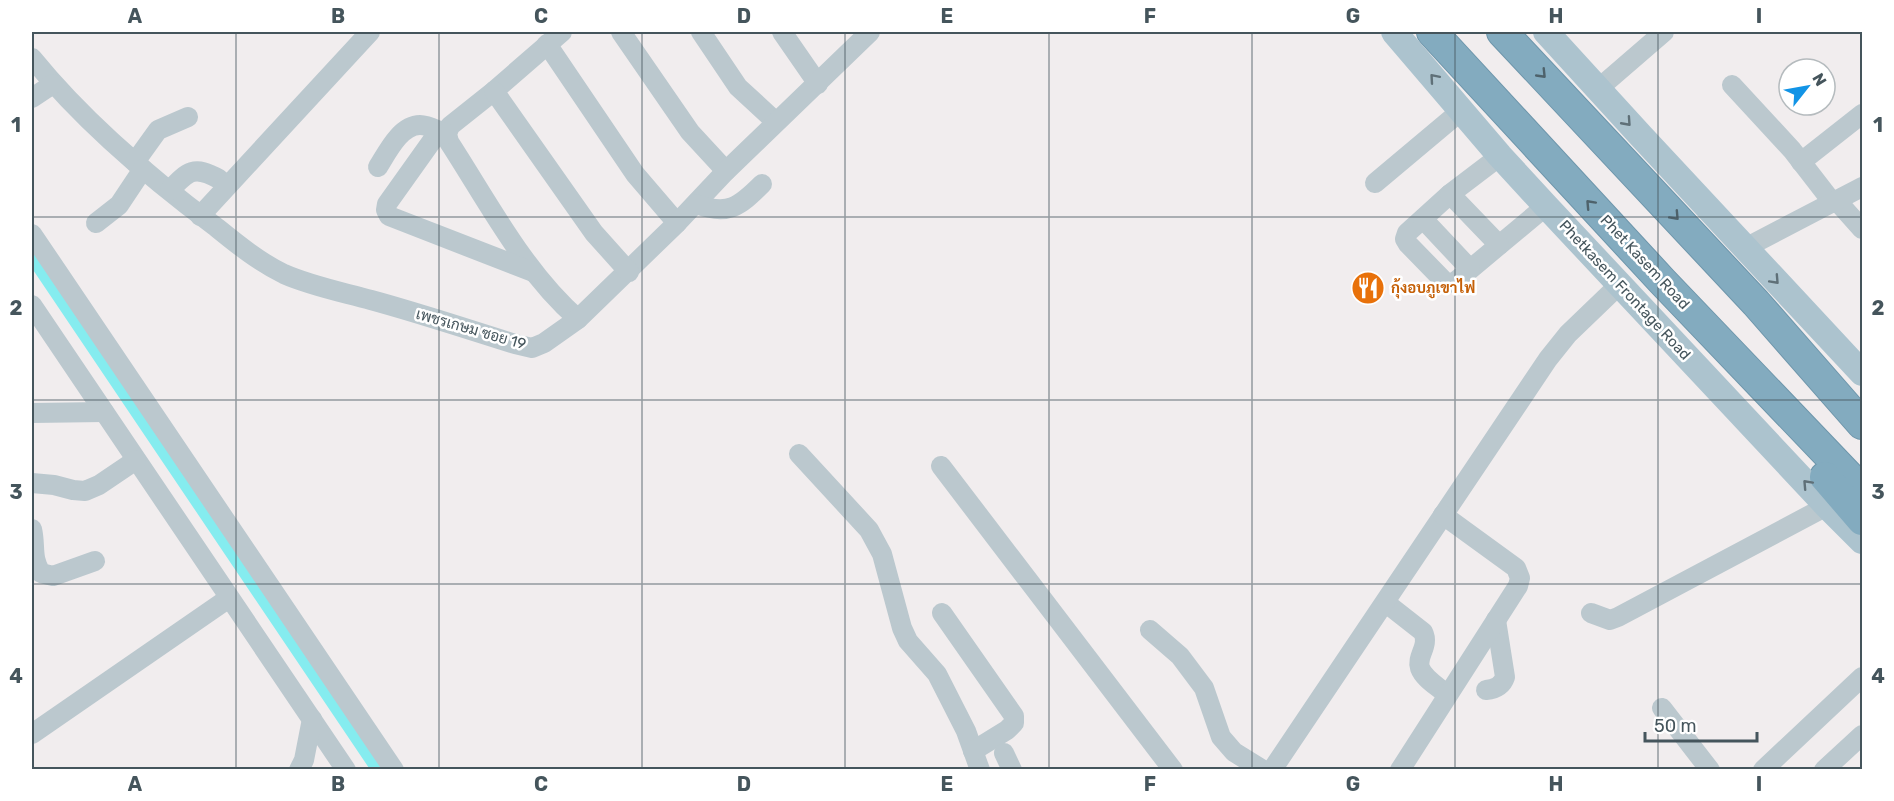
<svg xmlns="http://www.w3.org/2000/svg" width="1894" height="801" font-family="Rubik,Sarabun,sans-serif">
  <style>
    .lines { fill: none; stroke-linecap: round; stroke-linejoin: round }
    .canal { stroke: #85ecef; stroke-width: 16 }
    .highway-casing { stroke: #6e96ab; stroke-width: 32 }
    .minor { stroke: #bbc8ce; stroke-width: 20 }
    .major { stroke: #acc3ce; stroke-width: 26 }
    .highway { stroke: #83abbf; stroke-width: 30 }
    .oneway { stroke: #4e626b }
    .oneway2 { stroke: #5f7078 }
    .grid { fill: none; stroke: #45555c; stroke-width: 1.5; stroke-opacity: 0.55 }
    .labels { text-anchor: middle; stroke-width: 5; stroke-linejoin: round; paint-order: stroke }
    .street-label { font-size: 15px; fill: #45555c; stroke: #fff }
    .food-label { font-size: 15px; font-weight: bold; fill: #c56008; stroke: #fff; text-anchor: start }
    .neatline { fill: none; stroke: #45555c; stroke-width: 2 }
    .grid-label { font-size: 20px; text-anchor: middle; font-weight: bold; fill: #45555c }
  </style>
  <rect width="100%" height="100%" fill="#f1edee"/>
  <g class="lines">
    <!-- canal -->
    <polyline class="canal" points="32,254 380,770"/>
    <defs>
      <g id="highway">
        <polyline points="1432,32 1662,281 1862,490"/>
        <polyline points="1502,32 1756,303 1862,424"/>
        <polyline points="1825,477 1862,520"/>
      </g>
    </defs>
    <!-- highway casing -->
    <use href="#highway" class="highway-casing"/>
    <!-- minor -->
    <g class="minor">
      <path d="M 562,32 L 494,91 L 450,126 L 447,134 L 449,142 C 488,202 524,272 578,319"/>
      <polyline points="621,32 690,132 726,171"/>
      <polyline points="701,32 738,87 776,122"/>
      <polyline points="782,32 818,84"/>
      <polyline points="547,44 635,174 677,223"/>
      <path d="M 32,58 C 84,122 150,178 216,227 C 237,244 259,262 284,274 C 311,286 342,292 371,300 C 419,313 467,329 515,344 L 532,348 L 544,343 L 578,319 L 677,223 L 726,171 L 870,32"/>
      <polyline points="1732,85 1792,150 1833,203"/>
      <polyline points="1598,89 1664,32"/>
      <polyline points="494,91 594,233 629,272"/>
      <polyline points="32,98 53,84"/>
      <polyline points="439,131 387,204 386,210 389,216 533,272"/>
      <polyline points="1500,156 1450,194 1407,233 1405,239 1408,244 1446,283 1455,282 1546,206"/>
      <polyline points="135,162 158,130 188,117"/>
      <polyline points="1801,162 1862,114"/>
      <path d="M 378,167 C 387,153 400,125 420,125 C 429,125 438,131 447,134"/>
      <polyline points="1375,183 1462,110"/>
      <path d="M 170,190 C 188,171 194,165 219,179"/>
      <polyline points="1450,194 1499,245"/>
      <polyline points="1837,201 1862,229"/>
      <path d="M 696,204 C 728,216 739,207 762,184"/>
      <polyline points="200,216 370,32"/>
      <polyline points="1423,219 1470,269"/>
      <polyline points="96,223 119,205 143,169"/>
      <polyline points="32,234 394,770"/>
      <polyline points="1745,248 1862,187"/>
      <polyline points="32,305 346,770"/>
      <polyline points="32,413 104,412"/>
      <polyline points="799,454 869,530 882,554 902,628 908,641 937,674 966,731 980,770"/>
      <polyline points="941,466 1173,770"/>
      <polyline points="32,483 54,485 73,490 85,491 99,485 136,460"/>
      <path d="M 32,529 C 36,546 31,557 41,573 L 53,576 L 95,561"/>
      <path d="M 1386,603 L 1423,632 C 1430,646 1416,656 1420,668 C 1424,679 1439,687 1447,695"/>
      <polyline points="942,613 1014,716 1014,723 1007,730 973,751"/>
      <polyline points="1591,613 1610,620 1618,617 1827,506"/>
      <polyline points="1150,630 1180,656 1204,688 1221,737 1234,752 1263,770"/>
      <path d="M 1486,690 C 1495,689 1502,686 1505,677 L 1496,620"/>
      <polyline points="1662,708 1710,770"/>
      <polyline points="32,734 229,598"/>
      <polyline points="1004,753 1012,770"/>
      <polyline points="299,770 304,760 312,719"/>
      <polyline points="1272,770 1548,359 1568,334 1620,284"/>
      <polyline points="1400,770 1518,586 1520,578 1516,568 1443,515"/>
      <polyline points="1763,770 1862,677"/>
      <polyline points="1824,770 1862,735"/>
    </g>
    <!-- major -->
    <g class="major">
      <polyline points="1394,32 1500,156 1546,206 1827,506 1862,541"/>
      <polyline points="1546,32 1641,136 1862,373"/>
    </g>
    <!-- highway -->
    <use href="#highway" class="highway"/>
  </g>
  <!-- one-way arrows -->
  <defs><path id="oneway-chevron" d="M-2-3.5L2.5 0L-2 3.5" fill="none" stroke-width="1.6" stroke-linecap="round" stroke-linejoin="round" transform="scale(1.5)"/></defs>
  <g class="oneway">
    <use href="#oneway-chevron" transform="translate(1542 74) rotate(46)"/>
    <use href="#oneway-chevron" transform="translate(1590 204) rotate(-133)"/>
    <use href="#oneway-chevron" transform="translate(1675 216) rotate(47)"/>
  </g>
  <g class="oneway2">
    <use href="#oneway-chevron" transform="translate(1434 78) rotate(-131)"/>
    <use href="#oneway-chevron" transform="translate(1627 122) rotate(48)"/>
    <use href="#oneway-chevron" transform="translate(1775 280) rotate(47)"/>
    <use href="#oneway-chevron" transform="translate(1807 484) rotate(-133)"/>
  </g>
  <!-- grid -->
  <path class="grid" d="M 236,32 L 236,770M 439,32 L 439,770M 642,32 L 642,770M 845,32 L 845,770M 1049,32 L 1049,770M 1252,32 L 1252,770M 1455,32 L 1455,770M 1658,32 L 1658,770M 32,217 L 1862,217M 32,400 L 1862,400M 32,584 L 1862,584"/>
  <!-- icons -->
  <defs>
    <symbol id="restaurant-disc" viewBox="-11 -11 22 22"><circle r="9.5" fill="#e8710a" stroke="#fff"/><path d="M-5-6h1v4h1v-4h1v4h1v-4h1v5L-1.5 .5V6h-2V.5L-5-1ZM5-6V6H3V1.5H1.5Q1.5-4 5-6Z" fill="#fff"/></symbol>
  </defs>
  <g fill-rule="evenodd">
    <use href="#restaurant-disc" x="1349" y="269" width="38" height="38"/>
  </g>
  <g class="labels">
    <!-- street labels -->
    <g class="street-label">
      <text transform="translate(1645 262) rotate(47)" y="5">Phet Kasem Road</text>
      <text transform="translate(1625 290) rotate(47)" y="5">Phetkasem Frontage Road</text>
      <text transform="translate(471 329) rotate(16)" y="5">เพชรเกษม ซอย 19</text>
    </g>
    <!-- food labels -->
    <g class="food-label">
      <text x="1391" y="293">กุ้งอบภูเขาไฟ</text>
    </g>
  </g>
  <!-- border -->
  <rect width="1894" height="801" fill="none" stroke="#ffffff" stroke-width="66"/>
  <!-- north arrow -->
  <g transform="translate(1807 87) rotate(59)"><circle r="28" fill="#ffffff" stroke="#b5bbbe" stroke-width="1.5"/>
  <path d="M0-4.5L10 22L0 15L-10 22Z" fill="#1294e6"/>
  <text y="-9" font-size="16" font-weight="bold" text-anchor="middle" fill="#45555c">N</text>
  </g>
  <!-- scale -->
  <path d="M1645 732v9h112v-9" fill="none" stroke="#45555c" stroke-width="3"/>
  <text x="1654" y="732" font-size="18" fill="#45555c" stroke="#ffffff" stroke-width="4.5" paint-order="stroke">50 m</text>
  <rect x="33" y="33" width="1828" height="735" class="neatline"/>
  <g class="grid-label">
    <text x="135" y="23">A</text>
    <text x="338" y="23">B</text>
    <text x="541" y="23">C</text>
    <text x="744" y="23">D</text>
    <text x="947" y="23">E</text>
    <text x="1150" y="23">F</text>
    <text x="1353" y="23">G</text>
    <text x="1556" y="23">H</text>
    <text x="1759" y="23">I</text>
    <text x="16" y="132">1</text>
    <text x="1878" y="132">1</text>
    <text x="16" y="315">2</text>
    <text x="1878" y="315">2</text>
    <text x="16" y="499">3</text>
    <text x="1878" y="499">3</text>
    <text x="16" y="683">4</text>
    <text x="1878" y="683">4</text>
    <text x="135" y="791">A</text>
    <text x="338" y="791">B</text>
    <text x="541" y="791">C</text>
    <text x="744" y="791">D</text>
    <text x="947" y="791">E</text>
    <text x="1150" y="791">F</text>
    <text x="1353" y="791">G</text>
    <text x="1556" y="791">H</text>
    <text x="1759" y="791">I</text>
  </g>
</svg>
